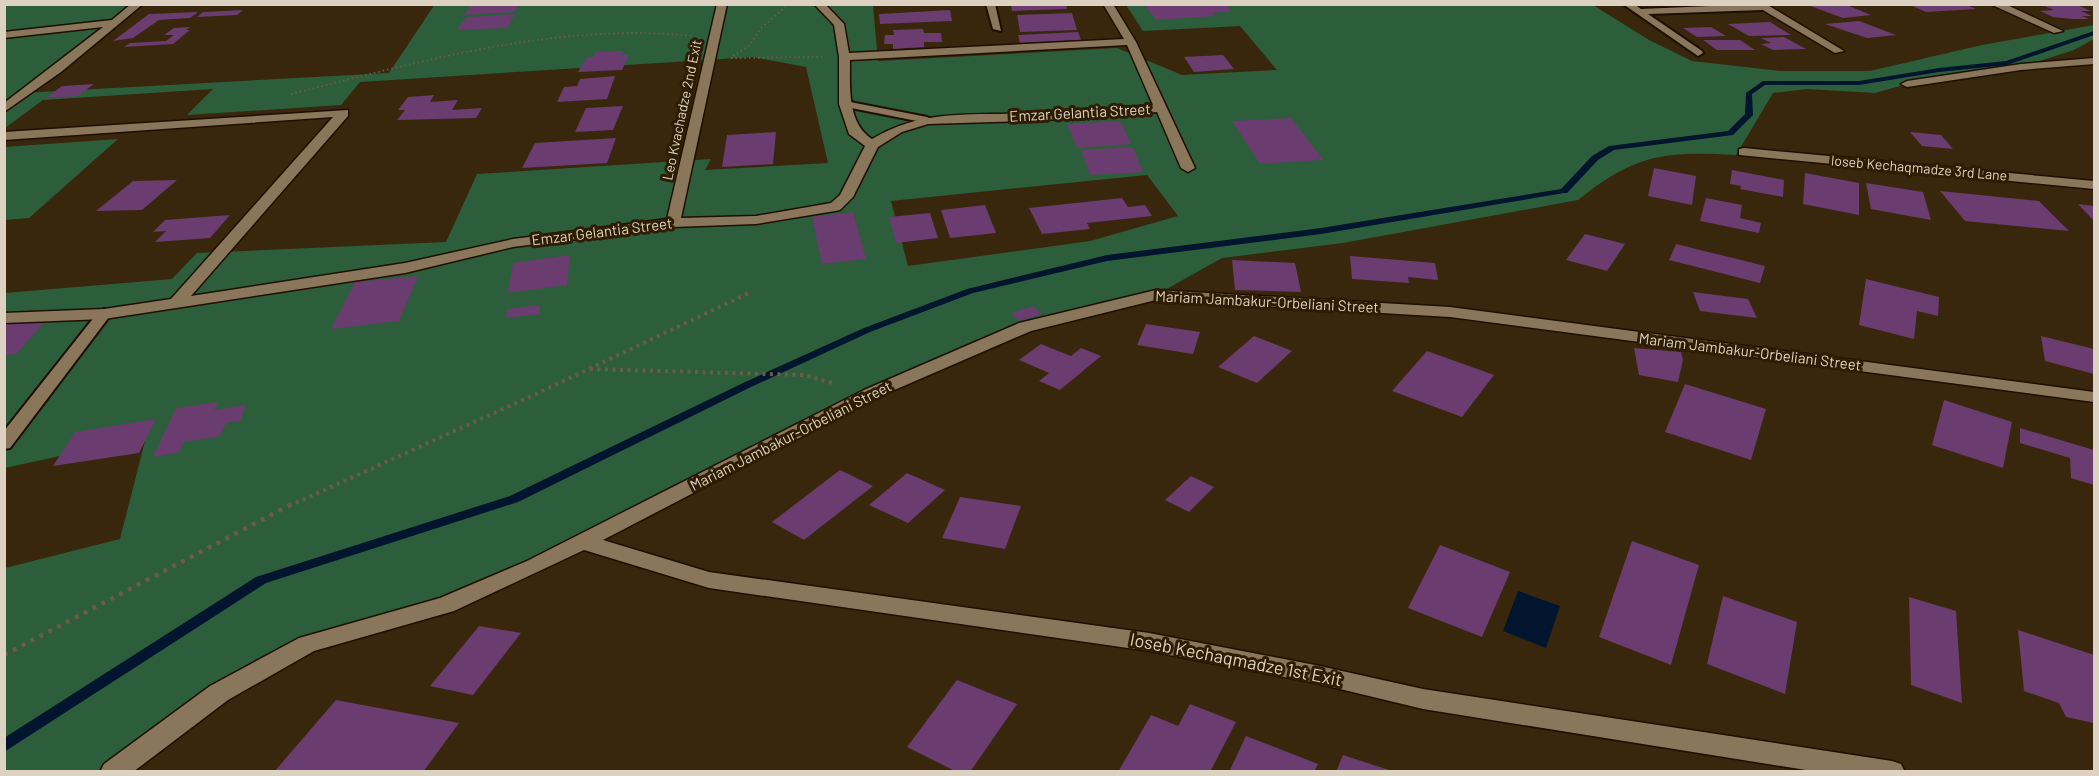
<svg xmlns="http://www.w3.org/2000/svg" width="2099" height="776" font-family="Barlow,sans-serif">
  <style>
    .green { fill: #2c5e3c; fill-rule: evenodd }
    .water { fill: #01152e }
    .lines { fill: none; stroke-linecap: round; stroke-linejoin: round }
    .stream { fill: #01152e; fill-rule: evenodd }
    .building { fill: #6a3c6f }
    .service-casing { stroke: #1f0f00; stroke-width: 4 }
    .minor-casing { stroke: #1f0f00; stroke-width: 3 }
    .path-far3 { stroke: #6c5c45; stroke-width: 2; stroke-dasharray: 1.5 3; stroke-linecap: butt }
    .path-far2 { stroke: #6c5c45; stroke-width: 3; stroke-dasharray: 2 4; stroke-linecap: butt }
    .path-far1 { stroke: #6c5c45; stroke-width: 4; stroke-dasharray: 3 4.5; stroke-linecap: butt }
    .path { stroke: #6c5c45; stroke-width: 4.5; stroke-dasharray: 4 6; stroke-linecap: butt }
    .service { fill: #8a765a; fill-rule: evenodd }
    .minor { fill: #8a765a; fill-rule: evenodd }
    .labels { text-anchor: middle; stroke-width: 6; stroke-linejoin: round; paint-order: stroke }
    .far-street-label { font-size: 14px; fill: #ddd1c2; stroke: #2e1d03 }
    .street-label { font-size: 15px; fill: #ddd1c2; stroke: #2e1d03 }
    .near-street-label { font-size: 18px; fill: #ddd1c2; stroke: #2e1d03 }
  </style>
  <rect width="100%" height="100%" fill="#38270c"/>
  <!-- green -->
  <g class="green">
    <path d="M 435,4 L 873,5 L 878,61 L 1117,48 L 1182,75 L 1277,70 L 1240,26 L 1143,31 L 1126,5 L 1593,5 L 1649,40 L 1692,61 L 1780,71 L 1870,71 L 1982,45 L 2094,25 L 2094,39 L 2074,50 L 2021,67 L 1907,84 L 1875,93 L 1807,89 L 1773,93 L 1736,155 C 1665,151 1635,154 1578,200 L 1343,243 L 1222,258 L 1156,295 L 1025,327 L 870,394 L 535,566 L 307,644 L 113,771 L 5,771 L 5,568 L 120,539 L 146,437 L 5,468 L 5,293 L 172,279 L 197,253 L 446,242 L 477,174 L 711,159 L 705,170 L 828,163 L 806,67 L 753,57 L 360,82 L 341,105 L 187,115 L 213,89 L 43,100 L 5,128 L 5,5 L 142,5 L 22,93 L 389,73 ZM 1147,175 L 1178,216 L 1090,241 L 908,266 L 891,201 Z"/>
    <polygon points="118,139 29,218 5,220 5,147"/>
  </g>
  <!-- water -->
  <polygon class="water" points="1518,591 1560,606 1546,648 1503,631"/>
  <g class="lines">
    <!-- stream -->
    <polygon class="stream" points="2094,31 2094,35 2007,65 1939,72 1859,85 1765,85 1752,94 1753,115 1733,135 1614,150 1598,160 1567,193 1564,193 1321,234 1107,261 973,293 870,332 751,387 518,502 266,583 4,752 4,738 256,577 510,496 743,383 864,328 967,289 1107,255 1321,228 1561,189 1592,156 1609,146 1728,131 1745,114 1746,93 1763,81 1859,81 1939,68 2006,61"/>
  </g>
  <!-- building -->
  <g class="building">
    <polygon points="472,4 520,4 514,12 464,15"/>
    <polygon points="1011,4 1066,4 1067,9 1012,11"/>
    <polygon points="1172,4 1225,4 1231,11 1212,13 1215,16 1156,20 1145,6"/>
    <polygon points="1844,4 1871,15 1843,18 1808,5"/>
    <polygon points="1908,4 1964,4 1976,9 1926,12"/>
    <polygon points="2040,4 2075,4 2091,11 2081,11 2092,16 2082,16 2089,19 2072,19 2053,17 2040,11 2054,10"/>
    <polygon points="243,10 237,15 197,17 203,12"/>
    <polygon points="950,10 952,21 880,24 879,14"/>
    <polygon points="198,12 190,18 159,20 133,38 113,41 149,14"/>
    <polygon points="1072,13 1077,30 1020,32 1017,15"/>
    <polygon points="515,14 507,28 456,30 467,17"/>
    <polygon points="1859,21 1896,35 1867,38 1825,24"/>
    <polygon points="1770,22 1791,35 1749,36 1728,24"/>
    <polygon points="190,27 186,30 190,30 173,44 124,47 130,43 166,41 174,35 164,35 174,28"/>
    <polygon points="1711,27 1726,36 1697,37 1683,28"/>
    <polygon points="923,29 924,33 941,33 942,42 924,42 924,47 893,49 893,44 884,44 885,35 894,35 893,30"/>
    <polygon points="1078,32 1081,40 1020,43 1018,35"/>
    <polygon points="1784,37 1806,49 1773,50 1761,44 1771,43 1761,38"/>
    <polygon points="1703,40 1740,40 1755,50 1717,50"/>
    <polygon points="624,51 622,55 629,55 622,70 578,72 587,57 593,57 596,52"/>
    <polygon points="1223,55 1234,69 1194,72 1184,57"/>
    <polygon points="615,76 607,99 557,102 564,87 577,86 580,79"/>
    <polygon points="94,84 78,96 46,98 62,86"/>
    <polygon points="434,95 430,102 458,100 452,110 482,108 476,118 397,120 405,110 398,110 408,97"/>
    <polygon points="623,106 613,130 575,132 586,108"/>
    <polygon points="1291,118 1323,160 1260,164 1232,121"/>
    <polygon points="1120,121 1131,144 1077,148 1067,124"/>
    <polygon points="776,132 773,164 722,167 727,135"/>
    <polygon points="1910,132 1941,135 1953,149 1922,146"/>
    <polygon points="616,138 607,163 522,168 535,143"/>
    <polygon points="1133,147 1143,172 1090,175 1081,150"/>
    <polygon points="1654,168 1696,176 1692,205 1648,196"/>
    <polygon points="1732,170 1784,180 1783,197 1740,189 1741,186 1730,184"/>
    <polygon points="1805,173 1859,183 1859,215 1803,204"/>
    <polygon points="177,180 142,210 96,211 133,181"/>
    <polygon points="1866,183 1923,192 1931,220 1871,209"/>
    <polygon points="1940,191 2039,201 2069,231 1965,221"/>
    <polygon points="1122,198 1128,207 1145,205 1152,216 1087,223 1090,229 1042,234 1029,208"/>
    <polygon points="1706,198 1742,205 1740,218 1761,223 1759,233 1700,221"/>
    <polygon points="2078,204 2094,206 2094,221"/>
    <polygon points="985,205 996,233 950,238 941,210"/>
    <polygon points="853,212 866,259 822,264 812,217"/>
    <polygon points="930,213 938,238 896,243 889,217"/>
    <polygon points="230,215 210,238 155,242 166,231 153,232 165,220"/>
    <polygon points="1585,234 1625,244 1607,271 1566,260"/>
    <polygon points="1676,244 1765,266 1760,283 1669,260"/>
    <polygon points="570,255 567,285 508,293 513,263"/>
    <polygon points="1350,256 1435,263 1438,280 1408,277 1409,283 1352,279"/>
    <polygon points="1232,260 1295,263 1301,292 1235,290"/>
    <polygon points="418,276 399,321 331,329 355,282"/>
    <polygon points="1866,279 1939,297 1938,316 1917,311 1914,339 1859,325"/>
    <polygon points="1693,292 1748,299 1757,318 1700,311"/>
    <polygon points="540,305 539,314 506,318 507,309"/>
    <polygon points="1033,306 1042,314 1019,321 1011,313"/>
    <polygon points="48,318 16,354 4,355 4,322"/>
    <polygon points="1146,324 1200,332 1193,354 1137,345"/>
    <polygon points="1254,336 1292,351 1257,383 1218,367"/>
    <polygon points="2041,336 2094,349 2094,374 2045,361"/>
    <polygon points="1041,344 1071,356 1081,348 1101,356 1060,390 1039,381 1049,373 1019,360"/>
    <polygon points="1634,348 1681,352 1683,360 1678,382 1639,375"/>
    <polygon points="1427,351 1494,375 1462,417 1392,391"/>
    <polygon points="1685,384 1766,409 1751,460 1665,432"/>
    <polygon points="1944,400 2012,422 2003,468 1932,445"/>
    <polygon points="218,402 214,410 246,405 240,421 226,423 220,436 184,442 179,452 153,457 176,408"/>
    <polygon points="156,419 139,453 53,466 75,432"/>
    <polygon points="2020,428 2094,450 2094,485 2071,478 2070,458 2020,443"/>
    <polygon points="840,470 873,486 804,540 772,522"/>
    <polygon points="907,473 945,490 908,523 869,505"/>
    <polygon points="1191,476 1214,487 1189,512 1165,500"/>
    <polygon points="960,497 1021,506 1005,549 942,538"/>
    <polygon points="1632,541 1699,565 1671,665 1599,637"/>
    <polygon points="1440,545 1510,572 1482,637 1408,608"/>
    <polygon points="1723,596 1797,622 1785,694 1707,664"/>
    <polygon points="1909,597 1956,611 1962,703 1911,685"/>
    <polygon points="479,626 521,633 473,695 430,686"/>
    <polygon points="2018,630 2094,655 2094,723 2066,717 2059,703 2024,691"/>
    <polygon points="957,680 1017,704 970,772 957,772 907,747"/>
    <polygon points="336,700 459,723 423,772 274,772"/>
    <polygon points="1190,704 1236,722 1210,772 1118,772 1151,715 1178,726"/>
    <polygon points="1246,736 1318,764 1314,772 1229,772"/>
    <polygon points="1343,755 1392,771 1392,772 1336,772"/>
  </g>
  <g class="lines">
    <defs>
      <g id="service">
        <polygon points="986,4 995,4 1001,31 993,29"/>
        <polygon points="1623,4 1634,4 1641,9 1757,4 1767,7 1762,10 1648,14 1702,51 1703,53 1698,56"/>
        <polygon points="845,101 927,117 933,120 927,123 841,106 840,104"/>
        <polygon points="104,309 109,311 112,314 109,317 10,448 4,449 4,431 99,311"/>
      </g>
      <g id="minor">
        <polygon points="131,4 143,4 61,72 4,112 4,103 103,27 4,38 4,32 112,20"/>
        <path d="M 717,4 L 727,4 L 681,218 L 756,216 L 831,203 L 840,195 L 865,146 L 849,134 L 839,104 L 839,57 L 834,25 L 814,4 L 825,4 L 844,24 L 849,53 L 1124,39 L 1103,4 L 1113,4 L 1136,42 L 1195,168 L 1188,172 L 1181,168 L 1157,112 L 1029,121 L 928,124 L 902,132 L 878,147 L 853,197 L 840,210 L 835,211 L 756,224 L 673,227 L 513,247 L 405,273 L 104,319 L 4,323 L 4,313 L 104,309 L 171,299 L 333,117 L 4,140 L 4,132 L 348,110 L 348,116 L 191,296 L 405,263 L 513,239 L 667,219 ZM 1127,45 L 1153,105 C 1112,108 1070,111 1029,113 C 971,116 924,108 872,139 C 847,123 850,87 850,60 Z"/>
        <polygon points="1753,4 1766,4 1844,51 1835,53"/>
        <polygon points="1990,4 2005,4 2063,31 2054,33"/>
        <polygon points="2094,58 2094,64 2021,70 1907,87 1901,84 1907,81 2021,64"/>
        <polygon points="1744,148 2094,181 2094,189 1739,155 1739,149"/>
        <polygon points="1156,290 1450,307 2094,392 2094,402 1450,317 1156,300 1031,331 876,398 603,540 709,572 1149,633 1315,665 1423,689 1892,761 1901,764 1905,772 1818,772 1423,709 1315,683 1149,651 709,588 584,550 454,611 314,651 228,700 133,772 100,772 104,764 210,686 299,638 440,598 527,561 864,390 1019,323"/>
      </g>
    </defs>
    <!-- service casing -->
    <use href="#service" class="service-casing"/>
    <!-- minor casing -->
    <use href="#minor" class="minor-casing"/>
    <!-- path-far3 -->
    <g class="path-far3">
      <polyline points="733,56 749,46 761,28 789,4"/>
      <polyline points="731,58 822,57"/>
      <path d="M 291,94 C 422,61 558,22 694,36"/>
    </g>
    <!-- path-far2 -->
    <polyline class="path-far2" points="746,294 751,292"/>
    <!-- path-far1 -->
    <g class="path-far1">
      <polyline points="590,369 804,375 836,384"/>
      <polyline points="289,506 536,394 749,293"/>
    </g>
    <!-- path -->
    <polyline class="path" points="4,655 292,504"/>
    <!-- service -->
    <use href="#service" class="service"/>
    <!-- minor -->
    <use href="#minor" class="minor"/>
  </g>
  <g class="labels">
    <!-- far-street labels -->
    <g class="far-street-label">
      <text transform="translate(682 110) rotate(-78)" y="5">Leo Kvachadze 2nd Exit</text>
      <text transform="translate(1919 168) rotate(5)" y="5">Ioseb Kechaqmadze 3rd Lane</text>
    </g>
    <!-- street labels -->
    <g class="street-label">
      <text transform="translate(1080 113) rotate(-3)" y="5">Emzar Gelantia Street</text>
      <text transform="translate(602 232) rotate(-7)" y="5">Emzar Gelantia Street</text>
      <text transform="translate(1267 302) rotate(3)" y="5">Mariam Jambakur-Orbeliani Street</text>
      <text transform="translate(1750 352) rotate(7)" y="5">Mariam Jambakur-Orbeliani Street</text>
      <text transform="translate(791 436) rotate(-27)" y="5">Mariam Jambakur-Orbeliani Street</text>
    </g>
    <!-- near-street labels -->
    <g class="near-street-label">
      <text transform="translate(1236 660) rotate(11)" y="6">Ioseb Kechaqmadze 1st Exit</text>
    </g>
  </g>
  <!-- border -->
  <rect width="2099" height="776" fill="none" stroke="#ddd1c2" stroke-width="12"/>
</svg>
